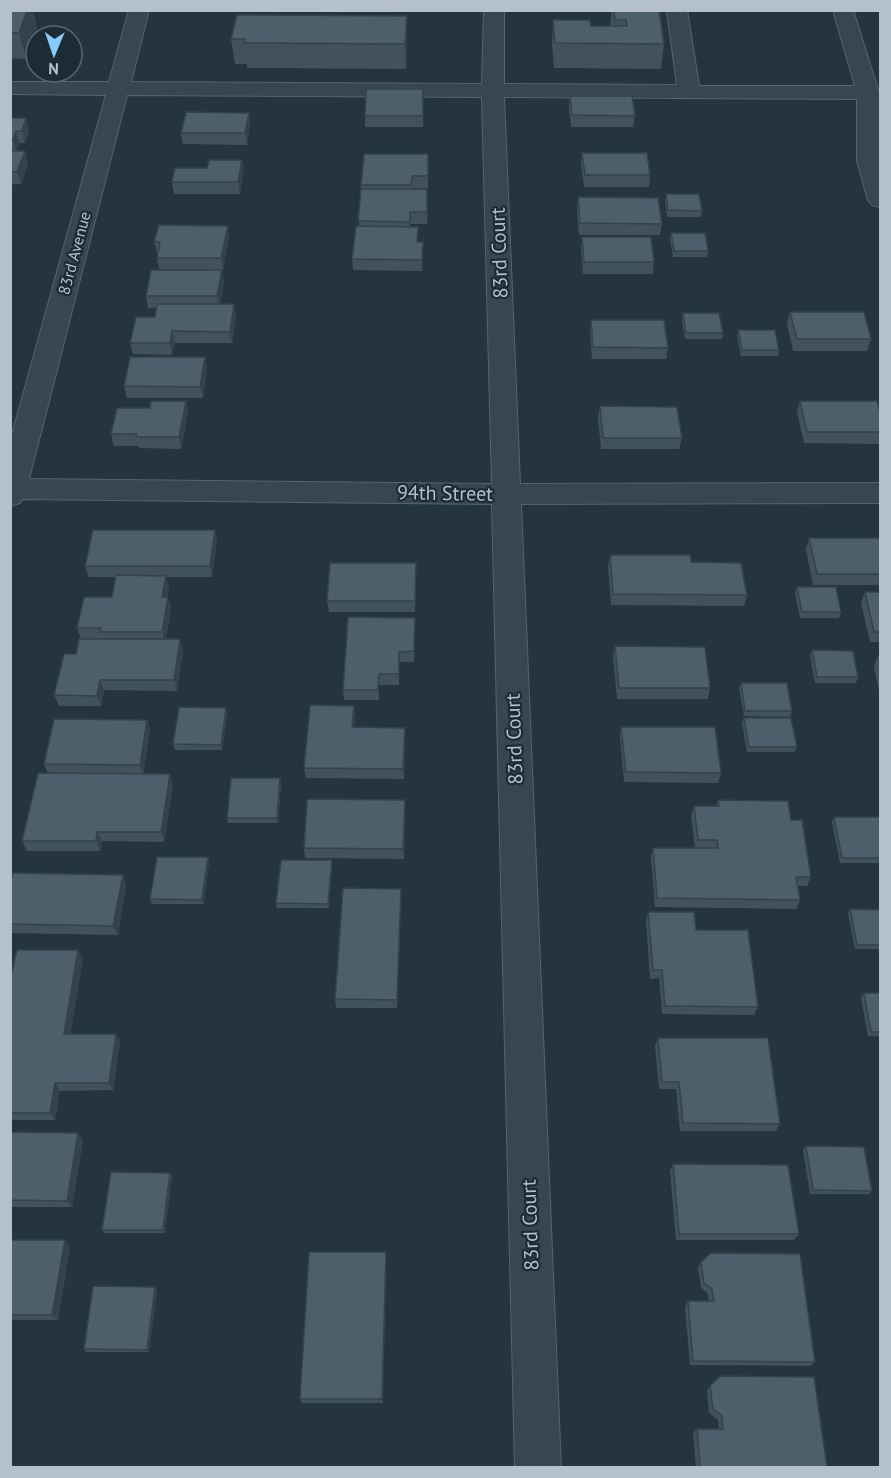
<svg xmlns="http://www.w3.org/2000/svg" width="891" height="1478" font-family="'PT Sans',sans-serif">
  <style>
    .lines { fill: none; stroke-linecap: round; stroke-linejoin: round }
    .minor-casing { stroke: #56646d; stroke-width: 2 }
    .minor { fill: #384650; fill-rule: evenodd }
    .wall { fill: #41525c }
    .shaded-wall { fill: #35424b }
    .building { fill: #4c5f6b; stroke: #35424b; stroke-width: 1.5 }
    .labels { text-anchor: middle; stroke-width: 4.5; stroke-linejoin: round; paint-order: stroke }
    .far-street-label { font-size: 16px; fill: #b4c1ca; stroke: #1d2b35 }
    .street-label { font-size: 20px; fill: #b4c1ca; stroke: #1d2b35 }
  </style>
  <rect width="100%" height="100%" fill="#243540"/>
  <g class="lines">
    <defs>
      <path id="minor" d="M 129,10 L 149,10 L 131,82 L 482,84 L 484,10 L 504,10 L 504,84 L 677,85 L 667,10 L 687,10 L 699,86 L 855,86 L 833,10 L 853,10 L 879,93 L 880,207 L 872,205 L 868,200 L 857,161 L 857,99 L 504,97 L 520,484 L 880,483 L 880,503 L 521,504 L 561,1468 L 515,1468 L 492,504 L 22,499 L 20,503 L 10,506 L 10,442 L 106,95 L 10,94 L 10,82 L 109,82 ZM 127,95 L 482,97 L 492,484 L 29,479 Z"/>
    </defs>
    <!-- minor casing -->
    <use href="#minor" class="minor-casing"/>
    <!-- minor -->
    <use href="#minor" class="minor"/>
  </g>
  <!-- wall -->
  <g class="wall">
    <polygon points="10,10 33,10 37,27 26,59 10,58"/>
    <polygon points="612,10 659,10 664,44 661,69 554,68 552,45 553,20 591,26 610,26"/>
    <polygon points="407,16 407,41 406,69 247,68 247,64 235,64 231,39"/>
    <polygon points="423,89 423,127 365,127 365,116"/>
    <polygon points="570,96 635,116 633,127 571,127 569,107"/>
    <polygon points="249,113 250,124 247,145 183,144 181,133"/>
    <polygon points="10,118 29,130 25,143 19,143 16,151 25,151 28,163 21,184 13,184 10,192"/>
    <polygon points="582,153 650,175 649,187 584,187 581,165"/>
    <polygon points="428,154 428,188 412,188 412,189 428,201 427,224 410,224 410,227 423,253 422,271 353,270 352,259 359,226 361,185"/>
    <polygon points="242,160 243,172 240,194 174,194 172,182 207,168"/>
    <polygon points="666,194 702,211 701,217 667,217 665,200"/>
    <polygon points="578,197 662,224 660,235 579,235 577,209"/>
    <polygon points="671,233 708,251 707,257 673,257 670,239"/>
    <polygon points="229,237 223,270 159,269 157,258 158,253 157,253 154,241"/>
    <polygon points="582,237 654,262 653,274 583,274 581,249"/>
    <polygon points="224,282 220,304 234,304 236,316 232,343 175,343 172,355 133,354 130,343 155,317 156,308 148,308 146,296"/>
    <polygon points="790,312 871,339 867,351 793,351 787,323"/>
    <polygon points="683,313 723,333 722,339 685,339 682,319"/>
    <polygon points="591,320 668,348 666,359 592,359 590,331"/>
    <polygon points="738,330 779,350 778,356 741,356 737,336"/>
    <polygon points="205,357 207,369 203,398 127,398 124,386"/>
    <polygon points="186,401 188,412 181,449 139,448 139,446 114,446 111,434 150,408"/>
    <polygon points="800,401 880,412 880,444 804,443 797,412"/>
    <polygon points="600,406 682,438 679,449 601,449 598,418"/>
    <polygon points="215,530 217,541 212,577 166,577 169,587 167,597 171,608 166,639 180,639 183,650 177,691 104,690 101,706 59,706 54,695 76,654 81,639 77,628 112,597 115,577 89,577 85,566"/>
    <polygon points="809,538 880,538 880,585 813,585 806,549"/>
    <polygon points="610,555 691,562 747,595 744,606 611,605 608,566"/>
    <polygon points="416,574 415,612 329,612 327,601"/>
    <polygon points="797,587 841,612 839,618 800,618 795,593"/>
    <polygon points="865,592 880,592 880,642 870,642 861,603"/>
    <polygon points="415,629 414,662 399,662 399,685 379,685 379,700 344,700 343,690"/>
    <polygon points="615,646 710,688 708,699 617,699 613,657"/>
    <polygon points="812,650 858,677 856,683 815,683 810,656"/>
    <polygon points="878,656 880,656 880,697 874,666"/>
    <polygon points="741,683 792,711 790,717 744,716 739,688"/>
    <polygon points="354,706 355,716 354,727 405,738 404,779 306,778 304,768"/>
    <polygon points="227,714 222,750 175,750 173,744"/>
    <polygon points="744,718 797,747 795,752 747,752 742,723"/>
    <polygon points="147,720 150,730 143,774 173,784 164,842 102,841 100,851 27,851 22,841 48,773 44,764"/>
    <polygon points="621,727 721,773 718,783 624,782 620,737"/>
    <polygon points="280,778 281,784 278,823 228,823 227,818"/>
    <polygon points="718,800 791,820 811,877 807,886 798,886 800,900 796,909 655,907 651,857 653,848 695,848 691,816 694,806 716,806"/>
    <polygon points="405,810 404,859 305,858 304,848"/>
    <polygon points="834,817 880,817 880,863 840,863 832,822"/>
    <polygon points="208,857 209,862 204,904 152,904 150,899"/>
    <polygon points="332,865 329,908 277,908 276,903"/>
    <polygon points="10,884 126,884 118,935 10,933"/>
    <polygon points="401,898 397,1008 336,1008 335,999"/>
    <polygon points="850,909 880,910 880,949 855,949 848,914"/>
    <polygon points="648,912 696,930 758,1007 754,1015 662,1014 659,978 650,979 646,921"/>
    <polygon points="83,959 70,1034 116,1034 120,1042 113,1090 60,1091 55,1120 10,1120 10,980"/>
    <polygon points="864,993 880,993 880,1036 868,1036 861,998"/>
    <polygon points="658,1038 780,1124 776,1131 680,1131 676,1089 659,1089 655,1046"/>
    <polygon points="10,1132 83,1140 72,1207 10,1207"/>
    <polygon points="806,1146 872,1191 869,1194 810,1194 803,1150"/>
    <polygon points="673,1164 799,1234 794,1240 676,1240 670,1171"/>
    <polygon points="172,1176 165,1233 105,1233 102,1230"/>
    <polygon points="10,1240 65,1240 70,1246 58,1320 10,1320"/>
    <polygon points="386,1258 383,1403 302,1403 300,1399"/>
    <polygon points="701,1262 815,1362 810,1366 690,1365 685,1307 688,1301 709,1301 708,1294 701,1288 698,1268"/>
    <polygon points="155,1287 157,1290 149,1352 86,1352 84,1349"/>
    <polygon points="720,1376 827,1467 696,1467 693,1433 697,1429 719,1429 718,1420 709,1413 707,1390"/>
  </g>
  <!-- shaded-wall -->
  <g class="shaded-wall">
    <polygon points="27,10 33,10 37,27 26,59 19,33"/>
    <polygon points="407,16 407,41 406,69 405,44"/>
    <polygon points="249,113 250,124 247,145 245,133"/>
    <polygon points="26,118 29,130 25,143 22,131"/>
    <polygon points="16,131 19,143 16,152 13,140"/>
    <polygon points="25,151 28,163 21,184 17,172"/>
    <polygon points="242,160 243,172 240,194 238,182"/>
    <polygon points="10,173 13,184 10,192"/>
    <polygon points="228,226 229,237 223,270 221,258"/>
    <polygon points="222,270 224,282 219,308 217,296"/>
    <polygon points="234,304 236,316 232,343 230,332"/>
    <polygon points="172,331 175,343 172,355 170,343"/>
    <polygon points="205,357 207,369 203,398 200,387"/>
    <polygon points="186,401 188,412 181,449 179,437"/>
    <polygon points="215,530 217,541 212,577 210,566"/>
    <polygon points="166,576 169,587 165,608 162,597"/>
    <polygon points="168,597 171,608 165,643 162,632"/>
    <polygon points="180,639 183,650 177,691 174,680"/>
    <polygon points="100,680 104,690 101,706 97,696"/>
    <polygon points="354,706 355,716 353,738 352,727"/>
    <polygon points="226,708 227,714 222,750 221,745"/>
    <polygon points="147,720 150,730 143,775 140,765"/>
    <polygon points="405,728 405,738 404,779 403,769"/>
    <polygon points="170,774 173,784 164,842 161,832"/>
    <polygon points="280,778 281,784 278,823 277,818"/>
    <polygon points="405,800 405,810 404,859 403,849"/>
    <polygon points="97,832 102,841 100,851 96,841"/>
    <polygon points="208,857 209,862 204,904 202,900"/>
    <polygon points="332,860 332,865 329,908 328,904"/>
    <polygon points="123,875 126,884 118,935 113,926"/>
    <polygon points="401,889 401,898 397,1008 397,1000"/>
    <polygon points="78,950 83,959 69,1042 64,1034"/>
    <polygon points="116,1034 120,1042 113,1090 109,1083"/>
    <polygon points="55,1083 60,1091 55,1120 50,1113"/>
    <polygon points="78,1133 83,1140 72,1207 67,1201"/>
    <polygon points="170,1173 172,1176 165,1233 163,1230"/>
    <polygon points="65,1240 70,1246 58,1320 52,1315"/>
    <polygon points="386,1252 386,1258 383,1403 382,1399"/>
    <polygon points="155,1287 157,1290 149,1352 147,1350"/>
  </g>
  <!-- building -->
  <g class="building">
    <polygon points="10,10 27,10 19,33 10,33"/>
    <polygon points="614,10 659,10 664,44 555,43 553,20 590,20 591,26 627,26 626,20 615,20"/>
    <polygon points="237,15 407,16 405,44 244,43 245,39 231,39"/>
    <polygon points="366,89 423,89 423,116 365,116"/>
    <polygon points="570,96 632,96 635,116 572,115"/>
    <polygon points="186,112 249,113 245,133 181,133"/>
    <polygon points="10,118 26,118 22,131 16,131 13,140 10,140"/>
    <polygon points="10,151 25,151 17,172 10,172"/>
    <polygon points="582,153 647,153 650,175 585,175"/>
    <polygon points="364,154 428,154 428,176 412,176 411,185 361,185"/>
    <polygon points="209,160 242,160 238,182 172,182 175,168 207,168"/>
    <polygon points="361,189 427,189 427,212 410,212 410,222 358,221"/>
    <polygon points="666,194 699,194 702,211 668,210"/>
    <polygon points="578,197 658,198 662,224 580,223"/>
    <polygon points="159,225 228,226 221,258 157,258 160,242 154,241"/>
    <polygon points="356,226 418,227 417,242 423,242 422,260 352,259"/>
    <polygon points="671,233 705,233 708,251 674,251"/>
    <polygon points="582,237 651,237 654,262 584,262"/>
    <polygon points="151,270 222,270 217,296 146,296"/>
    <polygon points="157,304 234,304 230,332 172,331 170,343 130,343 136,317 155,317"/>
    <polygon points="790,312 864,312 871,339 797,339"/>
    <polygon points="683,313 719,313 723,333 686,333"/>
    <polygon points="591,320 664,320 668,348 593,347"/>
    <polygon points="738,330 775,330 779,350 742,350"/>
    <polygon points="130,357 205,357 200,387 124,386"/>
    <polygon points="151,401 186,401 179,437 136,437 137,434 111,434 117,408 150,408"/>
    <polygon points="800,401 877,401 880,412 880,432 807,432"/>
    <polygon points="600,406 677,407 682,438 603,438"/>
    <polygon points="93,530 215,530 210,566 85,566"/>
    <polygon points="809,538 880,538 880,574 817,574"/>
    <polygon points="610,555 690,555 691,562 741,563 747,595 613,594"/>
    <polygon points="330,563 416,563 415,601 327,601"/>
    <polygon points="116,575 166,576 162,597 168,597 162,632 100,632 101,628 77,628 84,597 112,597"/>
    <polygon points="797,587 836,587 841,612 802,612"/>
    <polygon points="865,592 880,592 880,632 874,632"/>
    <polygon points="348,617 415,618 414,651 399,652 399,674 379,674 378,690 343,690"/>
    <polygon points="79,639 180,639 174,680 100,680 97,696 54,695 64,654 76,654"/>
    <polygon points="615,646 705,647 710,688 619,688"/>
    <polygon points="812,650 853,651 858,677 817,677"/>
    <polygon points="741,683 787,683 792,711 745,711"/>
    <polygon points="310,705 354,706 352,727 405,728 403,769 304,768"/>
    <polygon points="179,707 226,708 221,745 173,744"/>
    <polygon points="744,718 791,718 797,747 749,747"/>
    <polygon points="54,719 147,720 140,765 44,764"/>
    <polygon points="621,727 715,727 721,773 626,772"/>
    <polygon points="38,773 170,774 161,832 97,832 96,841 22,841"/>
    <polygon points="231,778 280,778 277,818 227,818"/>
    <polygon points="307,799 405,800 403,849 304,848"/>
    <polygon points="718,800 788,801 791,820 802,820 811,877 796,877 800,900 657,898 653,848 718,848 717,840 698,840 694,806 719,806"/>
    <polygon points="834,817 880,817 880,858 842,858"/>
    <polygon points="157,857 208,857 202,900 150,899"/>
    <polygon points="281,860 332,860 328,904 276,903"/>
    <polygon points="13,873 123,875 113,926 10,924 10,884"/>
    <polygon points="343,888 401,889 397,1000 335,999"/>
    <polygon points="850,909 880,910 880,945 857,945"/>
    <polygon points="648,912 694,912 696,930 748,930 758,1007 665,1006 662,970 653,970"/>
    <polygon points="17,950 78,950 64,1034 116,1034 109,1083 55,1083 50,1113 10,1113 10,980"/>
    <polygon points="864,993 880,993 880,1032 871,1032"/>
    <polygon points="658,1038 768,1038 780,1124 683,1123 679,1082 662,1082"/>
    <polygon points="10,1132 78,1133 67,1201 10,1200"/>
    <polygon points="806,1146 864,1147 872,1191 813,1190"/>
    <polygon points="673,1164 788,1165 799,1234 679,1234"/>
    <polygon points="111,1172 170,1173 163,1230 102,1230"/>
    <polygon points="10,1240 65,1240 52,1315 10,1315"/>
    <polygon points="309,1252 386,1252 382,1399 300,1399"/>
    <polygon points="711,1253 800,1254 815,1362 693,1361 688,1301 714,1301 712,1289 704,1283 701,1262"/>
    <polygon points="93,1286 155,1287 147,1350 84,1349"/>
    <polygon points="720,1376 814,1377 827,1467 700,1467 697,1429 723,1429 722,1416 713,1409 710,1386"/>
  </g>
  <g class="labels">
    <!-- far-street labels -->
    <g class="far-street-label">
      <text transform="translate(74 253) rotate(-75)" y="6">83rd Avenue</text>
    </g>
    <!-- street labels -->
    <g class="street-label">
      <text transform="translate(499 253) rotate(-92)" y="7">83rd Court</text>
      <text transform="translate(445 493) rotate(1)" y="7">94th Street</text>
      <text transform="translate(514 739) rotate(-92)" y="7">83rd Court</text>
      <text transform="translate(530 1225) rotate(-92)" y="7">83rd Court</text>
    </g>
  </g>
  <!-- border -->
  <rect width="891" height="1478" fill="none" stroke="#b4c1ca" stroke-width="24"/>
  <!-- north arrow -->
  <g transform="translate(54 54) rotate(182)"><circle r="28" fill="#1d2b35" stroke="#596771" stroke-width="1.5"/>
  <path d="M0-4.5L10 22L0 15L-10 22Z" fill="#87cbfc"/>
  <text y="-9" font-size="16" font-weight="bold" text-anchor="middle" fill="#b4c1ca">N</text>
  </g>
</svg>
